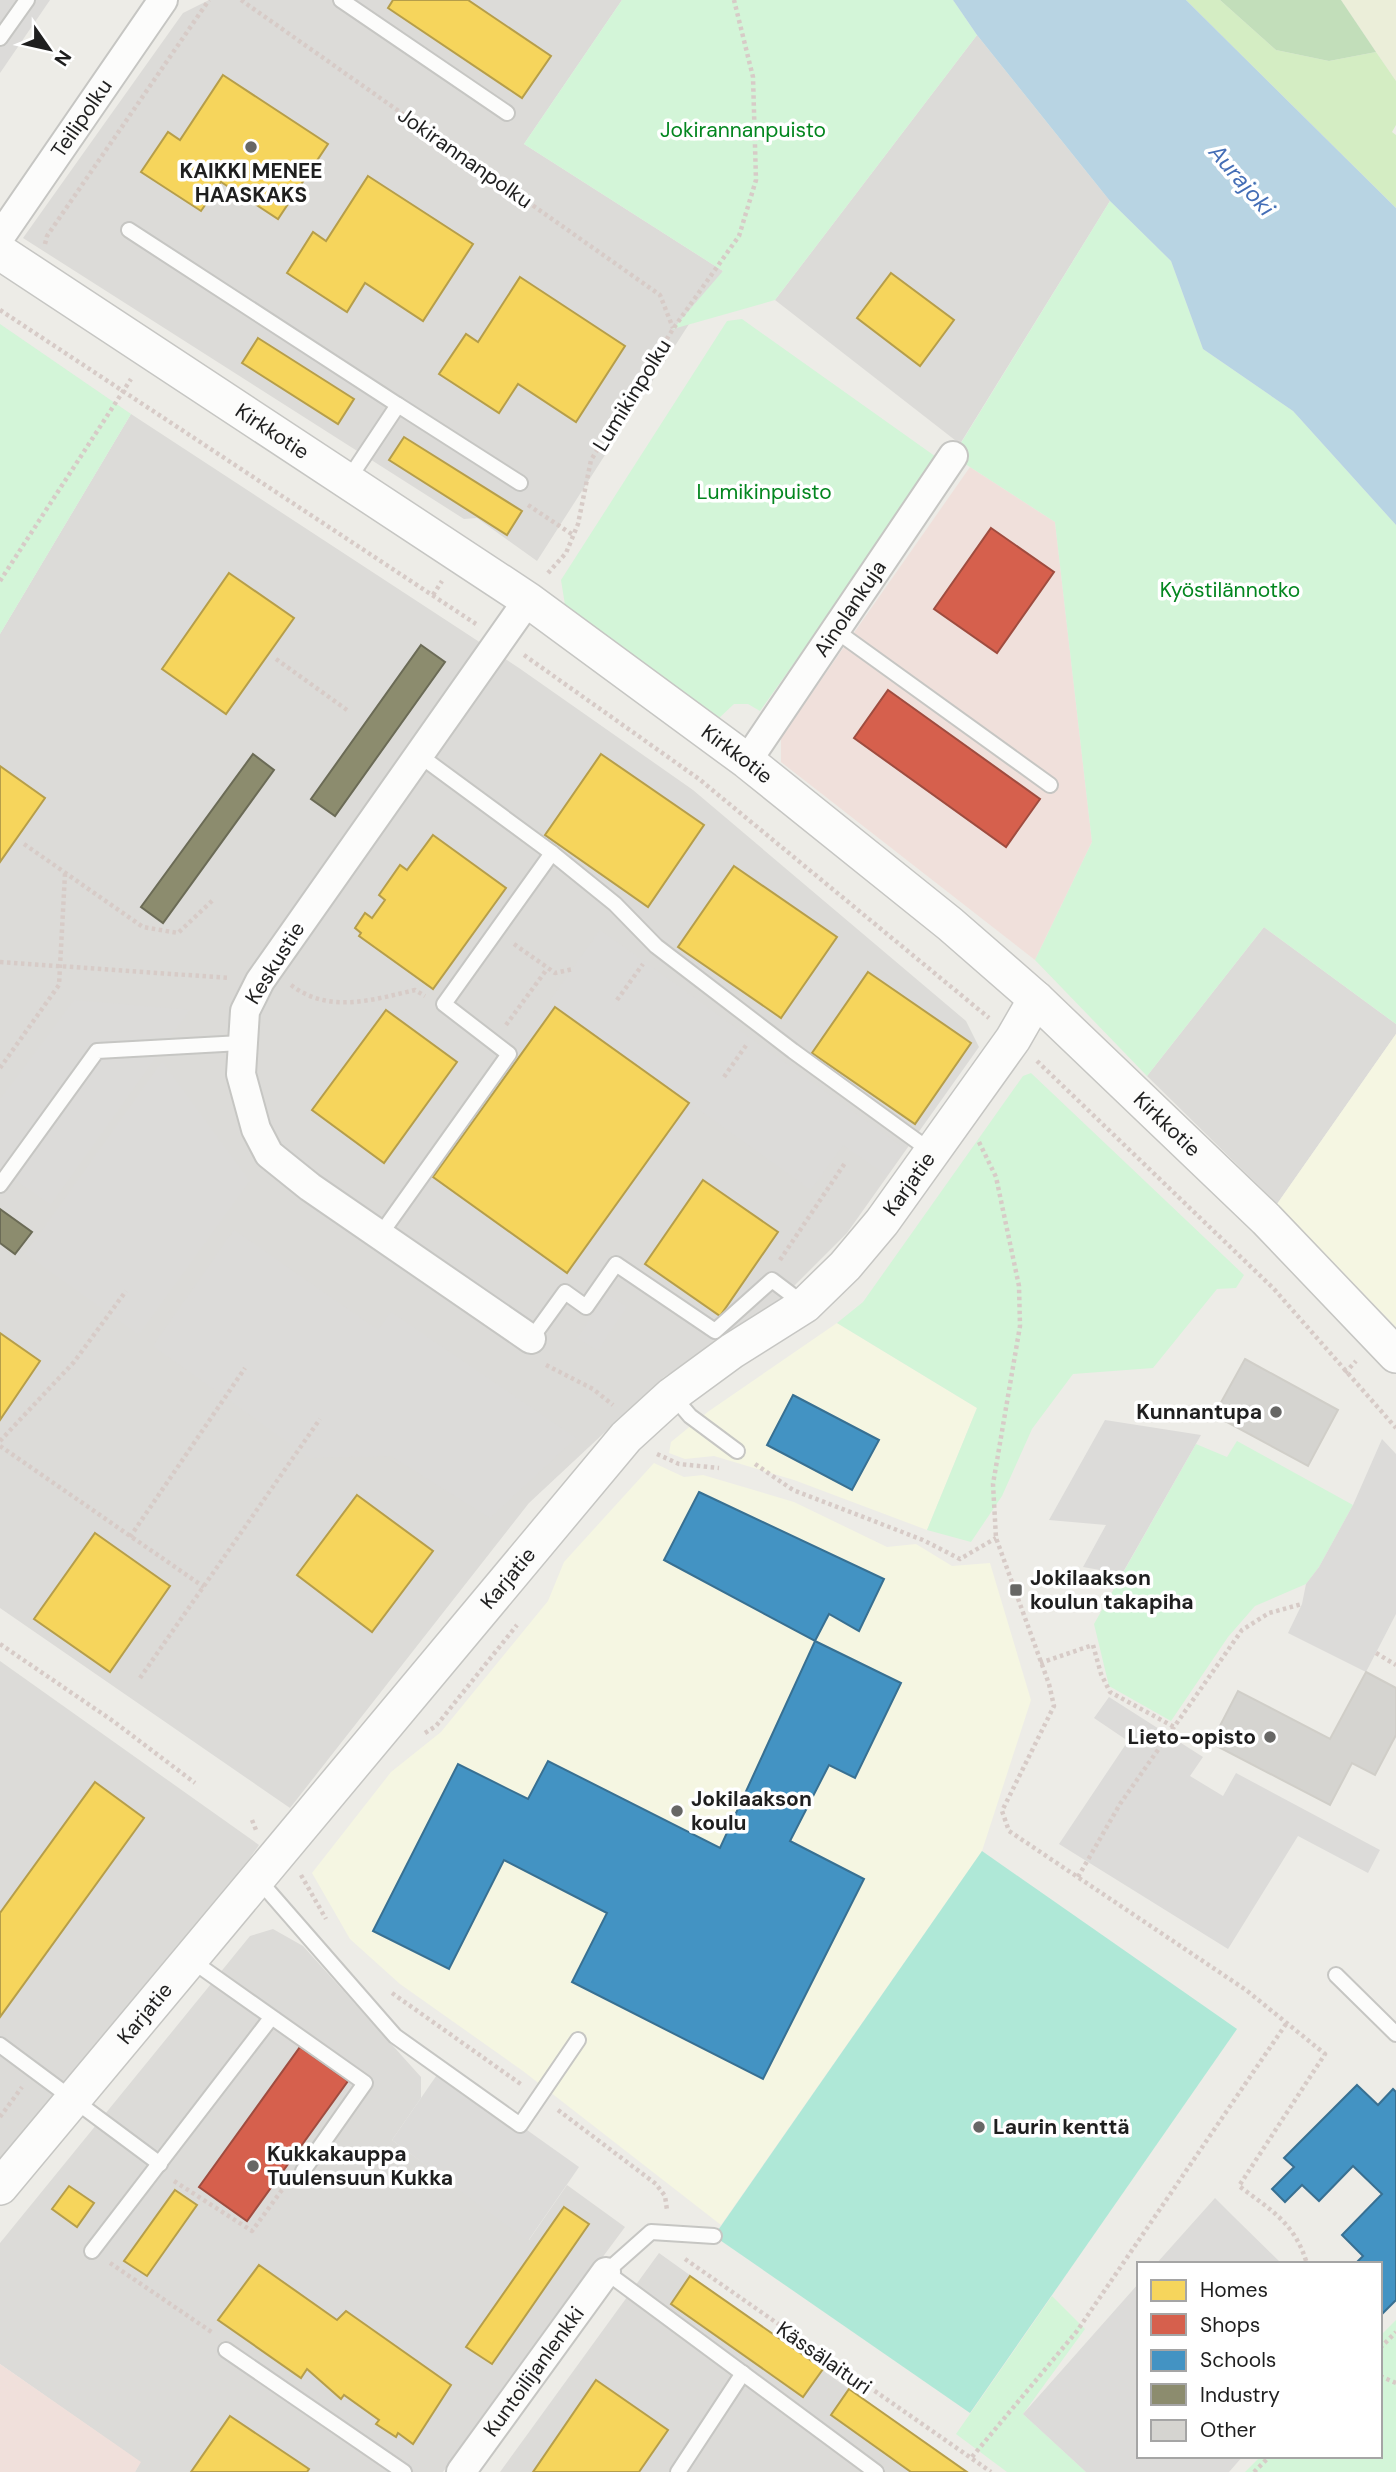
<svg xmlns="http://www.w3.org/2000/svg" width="1396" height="2472" font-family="'DM Sans',sans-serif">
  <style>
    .residential { fill: #dcdbd8 }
    .commercial { fill: #f0e0db }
    .education { fill: #f5f6e2 }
    .farmland { fill: #ebeed9 }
    .grass { fill: #d4edc3 }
    .forest { fill: #c2deba }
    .park { fill: #d3f5d8 }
    .pitch { fill: #afe8d7 }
    .parking { fill: #dcdbd9 }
    .water { fill: #b8d4e3 }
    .homes { fill: #f6d55c; stroke: #b69e4a; stroke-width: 2 }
    .shops { fill: #d6604d; stroke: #9f4c3f; stroke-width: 2 }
    .schools { fill: #4393c3; stroke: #387092; stroke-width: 2 }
    .industry { fill: #8c8c6e; stroke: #6b6b56; stroke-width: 2 }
    .building { fill: #d5d4d0; stroke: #d0cec8; stroke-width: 2 }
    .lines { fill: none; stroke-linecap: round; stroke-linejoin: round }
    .service-casing { stroke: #c6c6c3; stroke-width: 18 }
    .minor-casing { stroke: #c6c6c3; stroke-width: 32 }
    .tertiary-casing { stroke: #c6c6c3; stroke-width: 38 }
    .path { stroke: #d7cbc7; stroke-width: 4.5; stroke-dasharray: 3.5 3.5; stroke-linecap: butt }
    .service { stroke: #fcfcfb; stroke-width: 14 }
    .minor { stroke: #fcfcfb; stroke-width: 28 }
    .tertiary { stroke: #fcfcfb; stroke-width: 35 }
    .poi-dot { fill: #676765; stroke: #fff; stroke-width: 2.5 }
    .labels { text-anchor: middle; stroke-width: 7; stroke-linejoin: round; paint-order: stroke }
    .street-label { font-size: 21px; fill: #1f1f1f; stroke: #fff }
    .park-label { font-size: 21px; fill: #03861f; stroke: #fff }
    .poi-label { font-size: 21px; font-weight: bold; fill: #1f1f1f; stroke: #fff; text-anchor: start }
    .water-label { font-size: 23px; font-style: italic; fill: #446eb6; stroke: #fff }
  </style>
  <rect width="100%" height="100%" fill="#edece7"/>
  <!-- residential -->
  <g class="residential">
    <polygon points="209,0 622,0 524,144 723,271 537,561 477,518 464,519 23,238 183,13"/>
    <polygon points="977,35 1110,201 960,444 775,300"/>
    <polygon points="131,414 519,668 693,790 966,1021 979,1047 847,1233 777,1303 664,1377 529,1503 290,1808 0,1608 0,634"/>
    <polygon points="1264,927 1396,1024 1396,1034 1277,1204 1147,1076"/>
    <polygon points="0,1661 259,1845 220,1901 0,2161"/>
    <polygon points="273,1929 303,1946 421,2077 421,2098 392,2140 529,2240 567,2185 625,2227 443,2472 135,2472 140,2462 0,2364 0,2243 250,1936"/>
    <polygon points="659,2253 849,2389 967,2472 500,2472"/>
  </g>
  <!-- commercial -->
  <g class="commercial">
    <polygon points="970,467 1055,522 1092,842 1035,960 781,762 781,737"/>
    <polygon points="0,2364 141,2462 135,2472 0,2472"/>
  </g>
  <!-- education -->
  <g class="education">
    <polygon points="1396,1034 1396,1327 1277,1204"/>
    <polygon points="837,1323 977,1408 927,1530 794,1480 714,1456 685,1459 669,1453 671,1442 709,1411"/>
    <polygon points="654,1463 684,1477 703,1475 794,1502 887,1547 916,1544 952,1566 990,1563 1031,1700 982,1851 721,2225 523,2071 400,1984 350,1939 312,1873 391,1772 441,1732 548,1601 564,1562"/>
  </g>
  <!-- farmland -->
  <polygon class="farmland" points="1341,0 1396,0 1396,81 1376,52"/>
  <!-- grass -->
  <polygon class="grass" points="1186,0 1220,0 1276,50 1329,61 1376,52 1396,81 1396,125 1392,132 1396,135 1396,208"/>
  <!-- forest -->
  <polygon class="forest" points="1220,0 1341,0 1376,52 1329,61 1276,50"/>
  <!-- park -->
  <g class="park">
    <polygon points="622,0 953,0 977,35 775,300 673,329 723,271 524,144"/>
    <polygon points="1110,201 1171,261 1203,349 1293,411 1396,525 1396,1024 1264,927 1147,1076 1035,960 1092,842 1055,522 953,456"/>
    <polygon points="742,319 939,459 760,711 748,704 734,704 718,719 565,605 561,580 727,321"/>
    <polygon points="0,324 131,414 0,634"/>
    <polygon points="1031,1073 1244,1275 1236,1288 1217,1289 1153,1368 1073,1374 1032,1429 1002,1496 971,1542 927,1530 977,1408 837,1323 863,1302 1023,1076"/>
    <polygon points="1237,1441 1353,1505 1319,1567 1306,1584 1255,1606 1228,1637 1171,1721 1109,1686 1094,1624 1196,1444 1227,1457"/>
    <polygon points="1052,2296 1085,2329 1023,2414 1086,2472 1007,2472 956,2434"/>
    <polygon points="1396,2320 1396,2472 1245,2472 1261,2456 1380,2456 1380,2336"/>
  </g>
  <!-- pitch -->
  <polygon class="pitch" points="982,1851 1237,2029 970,2413 714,2236"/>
  <!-- parking -->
  <g class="parking">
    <polygon points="0,0 50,0 0,73"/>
    <polygon points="600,930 905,1149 886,1175 843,1145 811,1190 549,1002"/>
    <polygon points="74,1000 190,1010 51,1205 0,1170 0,1099"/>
    <polygon points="162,1061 250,1181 139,1335 25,1254"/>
    <polygon points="234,1230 378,1330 391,1312 576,1438 490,1518 391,1456 310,1458 153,1346"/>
    <polygon points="607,1294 627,1307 598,1351 577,1338"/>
    <polygon points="1105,1420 1201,1435 1122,1574 1083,1567 1106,1525 1049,1520"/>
    <polygon points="1382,1439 1396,1454 1396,1614 1366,1672 1288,1633 1302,1604 1306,1584 1319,1567 1353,1505"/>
    <polygon points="1109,1697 1203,1757 1190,1776 1223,1796 1236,1773 1380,1850 1368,1873 1298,1836 1228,1949 1059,1844 1128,1741 1094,1718"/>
    <polygon points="441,2069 579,2167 528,2241 392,2140"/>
    <polygon points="1215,2198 1233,2216 1282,2264 1156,2264"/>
    <polygon points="1139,2283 1139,2456 1243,2456 1229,2472 1086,2472 1023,2414"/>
  </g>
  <!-- water -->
  <polygon class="water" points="953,0 1186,0 1396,208 1396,525 1293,411 1203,349 1171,261 1110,201 977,35"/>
  <!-- homes -->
  <g class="homes">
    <polygon points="393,0 468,0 551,56 522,98 388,8"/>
    <polygon points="223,75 328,144 278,219 221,182 201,211 141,172 168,132 180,140"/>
    <polygon points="368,176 473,244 423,321 365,283 347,312 287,273 313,232 326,241"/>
    <polygon points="891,273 954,320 920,366 857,318"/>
    <polygon points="520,277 625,346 576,422 518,384 499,413 439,374 466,334 478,342"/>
    <polygon points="258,338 354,399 338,424 242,363"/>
    <polygon points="404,437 522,511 507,535 389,460"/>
    <polygon points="229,573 294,618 226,714 162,669"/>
    <polygon points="601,754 704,825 648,907 545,835"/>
    <polygon points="0,766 45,798 0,862"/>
    <polygon points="433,835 506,888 433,989 359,936 361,933 355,928 365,913 372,918 385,900 379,895 400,865 407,870"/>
    <polygon points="734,866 837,937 781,1018 678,947"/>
    <polygon points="868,972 971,1043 915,1124 812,1053"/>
    <polygon points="555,1007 689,1103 567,1273 433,1177"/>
    <polygon points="386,1010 457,1062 384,1163 312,1110"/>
    <polygon points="703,1180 778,1232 720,1316 645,1264"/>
    <polygon points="0,1333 40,1361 0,1420"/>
    <polygon points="357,1495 433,1551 372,1632 297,1575"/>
    <polygon points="95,1533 170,1586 110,1672 34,1619"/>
    <polygon points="95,1782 144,1818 0,2017 0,1913"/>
    <polygon points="69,2186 94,2203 77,2227 52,2209"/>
    <polygon points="175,2190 197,2205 147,2276 124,2261"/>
    <polygon points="564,2207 589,2224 492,2364 466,2347"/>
    <polygon points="259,2265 337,2320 346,2311 451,2385 413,2444 398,2433 396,2437 376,2424 379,2420 344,2395 341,2399 307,2369 301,2378 218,2320"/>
    <polygon points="690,2276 823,2369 803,2397 671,2304"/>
    <polygon points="596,2380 668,2430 639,2472 533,2472"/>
    <polygon points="849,2389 967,2472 911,2472 831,2415"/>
    <polygon points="230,2416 309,2469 307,2472 191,2472"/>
  </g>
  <!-- shops -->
  <g class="shops">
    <polygon points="991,528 1054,572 997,653 934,609"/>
    <polygon points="888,690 1040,799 1006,847 854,738"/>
    <polygon points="300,2047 348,2081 247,2221 199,2187"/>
  </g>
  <!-- schools -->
  <g class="schools">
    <polygon points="793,1395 879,1440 852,1490 767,1445"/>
    <polygon points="699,1492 884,1579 859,1631 829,1614 815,1641 664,1560"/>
    <polygon points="815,1641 901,1683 855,1778 829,1765 790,1841 864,1879 763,2079 572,1982 607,1913 504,1860 449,1969 373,1931 458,1764 528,1799 548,1761 720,1848"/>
    <polygon points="1357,2085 1378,2105 1393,2089 1396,2092 1396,2300 1380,2316 1380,2264 1355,2264 1363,2256 1342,2235 1382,2194 1353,2166 1319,2201 1302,2185 1285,2202 1272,2189 1294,2167 1284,2158"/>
  </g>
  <!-- industry -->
  <g class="industry">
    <polygon points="421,645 445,662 335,816 311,799"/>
    <polygon points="253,754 274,770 163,923 141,907"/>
    <polygon points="0,1209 32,1232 15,1254 0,1243"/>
  </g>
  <!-- building -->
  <g class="building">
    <polygon points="1245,1359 1338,1410 1308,1466 1214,1415"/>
    <polygon points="1366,1672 1396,1688 1396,1735 1375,1775 1352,1763 1330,1805 1211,1743 1238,1691 1330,1739"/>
  </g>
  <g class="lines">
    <defs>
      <g id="service">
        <polyline points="341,0 507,113"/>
        <polyline points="0,38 27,0"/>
        <polyline points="129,230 398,405 348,480"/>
        <polyline points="398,405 520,483"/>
        <polyline points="835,630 1050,785"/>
        <polyline points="419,755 552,853 615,904 656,946 793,1051 932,1152"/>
        <polyline points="0,1185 97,1051 241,1043"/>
        <polyline points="380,1235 509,1054 444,1004 552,853"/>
        <polyline points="531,1339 565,1292 586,1307 616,1264 715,1331 772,1280 805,1305"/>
        <polyline points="673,1396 690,1416 737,1451"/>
        <polyline points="257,1878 395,2036 520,2125 578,2040"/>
        <polyline points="191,1960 365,2083 303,2171"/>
        <polyline points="1336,1975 1396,2034"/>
        <polyline points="0,2045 160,2164"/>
        <polyline points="714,2236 651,2232 606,2272 876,2472"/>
        <polyline points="92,2251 271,2018"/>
        <polyline points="226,2350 404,2472"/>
        <polyline points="678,2472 743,2373"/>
      </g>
      <g id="minor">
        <path id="s1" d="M 0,237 L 163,0"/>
        <polyline points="528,600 260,981 245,1011 241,1074 256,1129 269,1154 310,1187 531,1339"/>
        <path id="s2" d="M 747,761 L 953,456"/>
        <path id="s3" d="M 461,2472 L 606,2272"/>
      </g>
      <g id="tertiary">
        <path id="s4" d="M 0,252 L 528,600 L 747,761 L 950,924 L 1036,999 L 1266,1219 L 1396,1355"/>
        <path id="s5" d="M 0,2187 L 626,1437 L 672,1395 L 732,1351 L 805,1305 L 845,1266 L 882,1222 L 1013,1039 L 1036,999"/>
      </g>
    </defs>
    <!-- service casing -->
    <use href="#service" class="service-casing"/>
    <!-- minor casing -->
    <use href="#minor" class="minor-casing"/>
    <!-- tertiary casing -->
    <use href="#tertiary" class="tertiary-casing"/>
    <!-- path -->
    <g class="path">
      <polyline points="241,0 660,295 673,328"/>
      <polyline points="45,244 47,236 209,0"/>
      <polyline points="0,310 476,624"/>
      <polyline points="528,505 573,535"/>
      <polyline points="548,573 566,553 578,524 591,460 673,329 739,236 756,180 753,77 734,0"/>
      <polyline points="0,581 131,379"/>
      <polyline points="433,595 442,581"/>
      <polyline points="524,655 699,779 989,1018"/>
      <polyline points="276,659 347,710"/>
      <polyline points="24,844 143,927 178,933 214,899"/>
      <polyline points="514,944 555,973 573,969"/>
      <polyline points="0,962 230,978"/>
      <path d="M 291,985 C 329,1014 372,1000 415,990 L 425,996"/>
      <polyline points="617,1000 643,964"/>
      <polyline points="506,1025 547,969"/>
      <polyline points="1037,1061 1274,1289 1396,1428"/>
      <polyline points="0,1068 59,985 65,874"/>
      <polyline points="724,1077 747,1044"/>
      <path d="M 979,1142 L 996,1177 L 1019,1286 L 1020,1326 L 993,1484 L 996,1538 L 1049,1684 L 1054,1706 L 1002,1811 L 1009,1831 L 1246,1990 L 1325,2054 L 1239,2186 C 1272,2211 1295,2223 1307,2264"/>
      <polyline points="780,1260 845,1163"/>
      <polyline points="546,1365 593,1389 613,1405"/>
      <polyline points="1345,1373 1356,1361"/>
      <polyline points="0,1441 74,1362 126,1291"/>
      <polyline points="0,1446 204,1587"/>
      <polyline points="657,1454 679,1464 719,1468"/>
      <polyline points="755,1464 793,1490 923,1540 960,1559 996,1538"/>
      <polyline points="130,1537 245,1368"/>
      <polyline points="0,1644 113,1721 195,1783"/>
      <polyline points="1376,1653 1396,1665"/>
      <polyline points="1040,1663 1093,1645 1101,1674 1110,1692 1176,1728"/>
      <polyline points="140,1678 320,1419"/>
      <polyline points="425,1733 436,1726 517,1625"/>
      <polyline points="252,1820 256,1830"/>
      <polyline points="301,1875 326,1919"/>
      <polyline points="1078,1877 1120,1804 1242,1630 1269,1613 1302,1604"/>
      <polyline points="392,1993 522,2085"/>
      <polyline points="558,2110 656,2184 665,2196 667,2210"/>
      <polyline points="0,2117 22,2087"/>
      <polyline points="174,2181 252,2231 287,2183"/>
      <polyline points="685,2259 991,2472"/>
      <polyline points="110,2263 213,2333"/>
      <polyline points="1380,2348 1396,2332"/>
      <polyline points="1380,2376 1396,2383"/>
      <polyline points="972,2457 1077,2331 1286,2024"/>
      <polyline points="1254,2472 1270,2456"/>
    </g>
    <!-- service -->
    <use href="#service" class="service"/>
    <!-- minor -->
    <use href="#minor" class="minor"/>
    <!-- tertiary -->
    <use href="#tertiary" class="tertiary"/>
  </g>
  <!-- markers -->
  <g class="poi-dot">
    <circle cx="251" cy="147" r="7"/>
    <circle cx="1276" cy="1412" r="7"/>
    <rect x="1009" y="1583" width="14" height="14" rx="3.5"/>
    <circle cx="1270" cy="1737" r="7"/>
    <circle cx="677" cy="1811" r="7"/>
    <circle cx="979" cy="2127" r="7"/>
    <circle cx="253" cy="2166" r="7"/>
  </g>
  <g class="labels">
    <!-- street labels -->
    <g class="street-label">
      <text dy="7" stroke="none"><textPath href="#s1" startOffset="144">Teilipolku</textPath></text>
      <text transform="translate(465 158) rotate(35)" y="7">Jokirannanpolku</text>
      <text transform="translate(632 395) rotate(-58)" y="7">Lumikinpolku</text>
      <text dy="7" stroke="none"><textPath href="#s4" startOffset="326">Kirkkotie</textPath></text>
      <text dy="7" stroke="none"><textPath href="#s2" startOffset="184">Ainolankuja</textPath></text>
      <text dy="7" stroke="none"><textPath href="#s4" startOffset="892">Kirkkotie</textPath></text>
      <text transform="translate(275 963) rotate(-58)" y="7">Keskustie</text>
      <text dy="7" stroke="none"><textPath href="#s4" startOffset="1460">Kirkkotie</textPath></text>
      <text dy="7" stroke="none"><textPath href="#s5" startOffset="1360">Karjatie</textPath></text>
      <text dy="7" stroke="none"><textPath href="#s5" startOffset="793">Karjatie</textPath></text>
      <text dy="7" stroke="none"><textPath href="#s5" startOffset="226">Karjatie</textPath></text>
      <text transform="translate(824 2358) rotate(35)" y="7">Kässälaituri</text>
      <text dy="7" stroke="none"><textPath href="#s3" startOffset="124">Kuntoilijanlenkki</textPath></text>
    </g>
    <!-- park labels -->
    <g class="park-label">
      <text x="743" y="137">Jokirannanpuisto</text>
      <text x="764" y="499">Lumikinpuisto</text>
      <text x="1230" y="597">Kyöstilännotko</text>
    </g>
    <!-- poi labels -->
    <g class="poi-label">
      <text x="251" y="178" text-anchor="middle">KAIKKI MENEE<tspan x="251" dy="24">HAASKAKS</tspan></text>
      <text x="1262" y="1419" text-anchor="end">Kunnantupa</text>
      <text x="1030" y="1585">Jokilaakson<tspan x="1030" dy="24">koulun takapiha</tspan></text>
      <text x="1256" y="1744" text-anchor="end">Lieto-opisto</text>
      <text x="691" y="1806">Jokilaakson<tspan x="691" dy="24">koulu</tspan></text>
      <text x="993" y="2134">Laurin kenttä</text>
      <text x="267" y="2161">Kukkakauppa<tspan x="267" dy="24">Tuulensuun Kukka</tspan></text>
    </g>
    <!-- water labels -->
    <g class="water-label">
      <text transform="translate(1242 180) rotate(49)" y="8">Aurajoki</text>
    </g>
  </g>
  <!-- legend -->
  <rect x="1137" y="2262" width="245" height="196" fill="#ffffff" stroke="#a5a5a5" stroke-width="2"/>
  <rect x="1151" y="2280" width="35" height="21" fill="#f6d55c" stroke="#a5a5a5" stroke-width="2"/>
  <text x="1200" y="2297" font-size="21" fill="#1f1f1f">Homes</text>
  <rect x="1151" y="2314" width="35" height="21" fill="#d6604d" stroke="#a5a5a5" stroke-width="2"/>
  <text x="1200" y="2332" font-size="21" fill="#1f1f1f">Shops</text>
  <rect x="1151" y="2350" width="35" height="21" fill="#4393c3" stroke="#a5a5a5" stroke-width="2"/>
  <text x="1200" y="2367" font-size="21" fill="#1f1f1f">Schools</text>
  <rect x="1151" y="2384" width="35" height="21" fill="#8c8c6e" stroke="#a5a5a5" stroke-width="2"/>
  <text x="1200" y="2402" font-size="21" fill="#1f1f1f">Industry</text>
  <rect x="1151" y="2420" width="35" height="21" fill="#d5d4d0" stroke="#a5a5a5" stroke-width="2"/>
  <text x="1200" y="2437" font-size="21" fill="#1f1f1f">Other</text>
  <!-- north arrow -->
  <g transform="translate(49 49) rotate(124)" stroke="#ffffff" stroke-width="5" paint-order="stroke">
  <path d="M0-5L12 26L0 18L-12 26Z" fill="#1f1f1f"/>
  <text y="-10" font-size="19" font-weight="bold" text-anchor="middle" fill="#1f1f1f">N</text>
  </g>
</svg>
